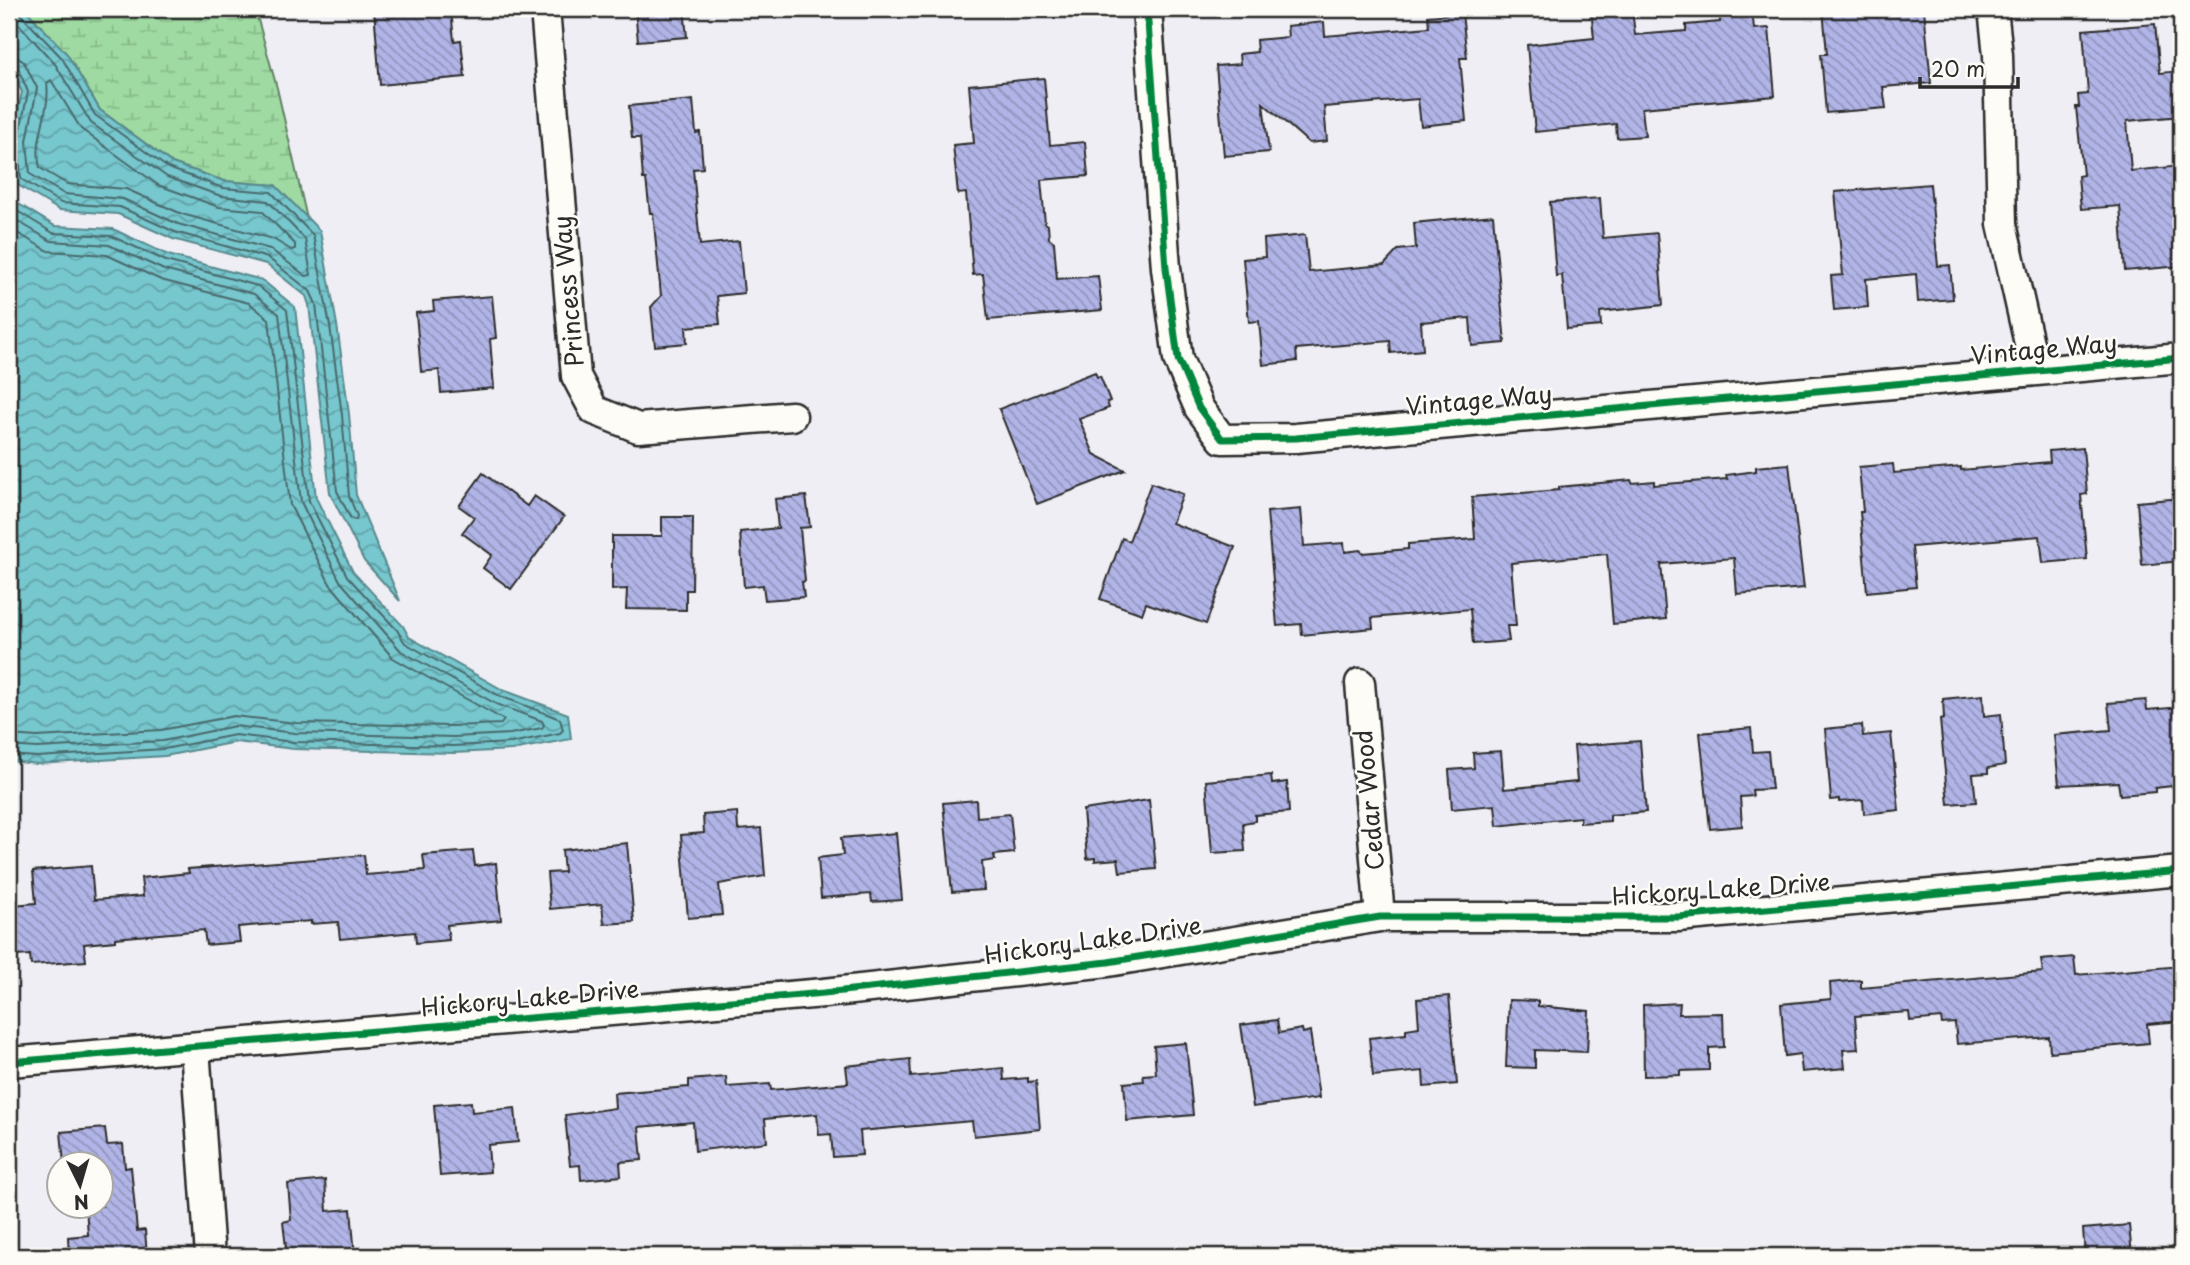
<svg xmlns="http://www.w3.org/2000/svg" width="2190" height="1265" font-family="'Playpen Sans',sans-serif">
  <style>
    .wetland { fill: url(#wetland-marsh); stroke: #648266; stroke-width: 2 }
    .water { fill: url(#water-waves); stroke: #58898d; stroke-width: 2 }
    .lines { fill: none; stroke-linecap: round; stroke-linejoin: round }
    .shore { stroke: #49696c; stroke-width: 2 }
    .building { fill: url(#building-back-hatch); stroke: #2b2b2b; stroke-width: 2 }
    .street-casing { stroke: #2b2b2b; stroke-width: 33 }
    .street { stroke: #fdfcf7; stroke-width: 28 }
    .cycleway-casing { stroke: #fdfcf7; stroke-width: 11 }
    .cycleway { stroke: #00873e; stroke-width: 7 }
    .labels { text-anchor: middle; stroke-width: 5; stroke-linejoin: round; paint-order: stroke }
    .street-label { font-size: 24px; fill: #2b2b2b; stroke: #fdfcf7 }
  </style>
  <defs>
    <pattern id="wetland-marsh" width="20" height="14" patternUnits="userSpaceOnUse" patternTransform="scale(1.75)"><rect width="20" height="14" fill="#9edaa1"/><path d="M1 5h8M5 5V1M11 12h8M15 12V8" fill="none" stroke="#88bb8b"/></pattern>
    <pattern id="water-waves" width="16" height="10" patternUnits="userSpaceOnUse" patternTransform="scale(1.75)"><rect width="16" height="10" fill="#76c7ce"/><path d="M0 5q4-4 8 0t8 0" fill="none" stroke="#61a2a7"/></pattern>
    <pattern id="building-back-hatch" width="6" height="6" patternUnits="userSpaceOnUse" patternTransform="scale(1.75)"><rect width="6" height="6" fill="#b1b4e6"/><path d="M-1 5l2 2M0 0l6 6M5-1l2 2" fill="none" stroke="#9093bb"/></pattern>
  </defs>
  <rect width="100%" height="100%" fill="#eeeef4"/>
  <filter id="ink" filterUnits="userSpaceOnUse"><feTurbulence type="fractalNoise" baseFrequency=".0143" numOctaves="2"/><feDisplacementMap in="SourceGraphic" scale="14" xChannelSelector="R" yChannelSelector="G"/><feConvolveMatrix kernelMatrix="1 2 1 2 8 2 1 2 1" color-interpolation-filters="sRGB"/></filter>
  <g filter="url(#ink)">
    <!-- wetland -->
    <polygon class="wetland" points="25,9 255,9 277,88 307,219 275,185 224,181 172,163 100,110 67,54"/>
    <!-- water -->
    <g class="water">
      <polygon points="9,9 25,9 67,54 100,110 172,163 224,181 275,185 320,231 337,325 349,414 356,495 400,601 364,561 330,493 309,305 306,296 266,264 173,239 118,214 59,210 13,182 12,137 22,92 9,66"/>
      <polygon points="9,198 55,226 113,229 168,255 262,280 295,307 316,498 353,572 403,626 409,637 503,690 568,714 571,739 512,750 453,753 294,749 236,742 165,756 37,764 9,761"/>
    </g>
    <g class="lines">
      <!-- shore -->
      <g class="shore">
        <polyline points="9,56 17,57 24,62 37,88 27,141 30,174 64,194 123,199 178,224 270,249 306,276 311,275 305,239 268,201 221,196 167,177 91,123 55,64 15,20 12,9"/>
        <polyline points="9,65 18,68 28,92 18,141 21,179 61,203 120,207 175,232 268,258 310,291 316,304 337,491 351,519 356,520 357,516 349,496 342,415 330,326 313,235 271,192 223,188 168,168 95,115 62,58 22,16 21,9"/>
        <path d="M 51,80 L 81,129 L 158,185 L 219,207 L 262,211 L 295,244 L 295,249 L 291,250 L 273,239 L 182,214 L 126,189 L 67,184 L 40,168 C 33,139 51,111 47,83 Z"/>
        <polyline points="9,206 53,233 111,236 166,261 258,286 287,310 309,501 347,576 397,630 405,643 500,696 560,719 563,730 560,733 511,743 453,746 294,742 235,735 164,749 37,757 9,755"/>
        <polyline points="9,216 51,241 109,245 164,270 254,294 279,314 301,502 340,581 401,651 496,704 542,721 544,725 542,728 510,734 453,737 295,733 235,726 163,741 37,748 9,746"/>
        <polyline points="9,228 48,251 107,255 161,280 249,303 269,319 290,505 330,584 393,658 504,720 501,724 452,726 296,723 234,716 161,730 37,737 9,735"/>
      </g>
    </g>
    <!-- building -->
    <g class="building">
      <polygon points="374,9 451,9 454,41 461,40 465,77 380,85"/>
      <polygon points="635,9 684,9 687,37 638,41"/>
      <polygon points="1591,9 1632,9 1635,35 1686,31 1686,25 1720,22 1719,9 1752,9 1754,29 1769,28 1775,96 1642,108 1645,136 1617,138 1616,124 1535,132 1527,45 1594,38"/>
      <polygon points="1823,9 1857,9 1858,14 1924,9 1931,83 1883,87 1886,108 1826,113 1821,54 1827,54"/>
      <polygon points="1462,13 1467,58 1460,58 1466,121 1421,126 1418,99 1324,107 1327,141 1309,143 1263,103 1269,152 1224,156 1216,66 1240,64 1239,54 1257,52 1256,40 1288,37 1287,26 1324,22 1325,36 1429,27 1428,16"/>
      <polygon points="2155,24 2160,73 2181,71 2181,116 2127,121 2131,171 2181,166 2181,266 2125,271 2120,206 2081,209 2078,176 2083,175 2076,107 2079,107 2078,95 2088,94 2083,30"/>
      <polygon points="1044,78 1050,145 1085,142 1088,176 1041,180 1045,223 1048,225 1049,238 1054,242 1057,279 1098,276 1102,310 988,320 983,274 973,275 966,193 958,194 953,145 974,143 969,85"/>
      <polygon points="693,100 696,133 700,132 703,168 693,169 700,245 739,241 744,293 717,296 720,324 686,327 687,343 655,346 651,307 661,296 653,213 650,213 646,179 643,179 640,138 632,138 629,106"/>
      <polygon points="1930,184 1938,266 1950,265 1953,299 1918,302 1916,274 1866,279 1868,307 1834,310 1831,276 1843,275 1835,192"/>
      <polygon points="1600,198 1603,238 1657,233 1663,305 1600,312 1601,326 1567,329 1562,275 1556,276 1550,202"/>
      <polygon points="1493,215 1505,343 1472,346 1470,318 1421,322 1423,350 1391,353 1390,341 1296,349 1297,361 1263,365 1259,321 1249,322 1243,259 1265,257 1264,239 1305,235 1309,272 1384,265 1398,250 1416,248 1414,223"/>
      <polygon points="492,296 496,338 490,339 494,388 441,393 439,370 421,372 416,313 434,311 433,301"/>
      <polygon points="1095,372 1097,377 1100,376 1110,401 1107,402 1109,408 1079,419 1094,454 1125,470 1037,504 999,409"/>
      <polygon points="2083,448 2087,494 2081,495 2087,559 2043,563 2040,536 1912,547 1916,587 1867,592 1860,512 1863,512 1859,467 1893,464 1894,473 1961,467 1961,470 2050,462 2049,451"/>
      <polygon points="1789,464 1804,588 1737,594 1734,558 1661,564 1666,619 1613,624 1607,554 1511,563 1516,626 1507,626 1509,641 1473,644 1470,609 1372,618 1373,628 1302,635 1301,624 1277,626 1267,512 1301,509 1304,546 1344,543 1345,552 1360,550 1363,553 1408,549 1408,544 1475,539 1472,497 1559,490 1559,487 1631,480 1632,483 1654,481 1654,485 1727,479 1726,475 1756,471 1756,467"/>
      <polygon points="483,473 527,506 534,496 564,517 511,589 483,568 492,555 462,533 474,517 459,506"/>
      <polygon points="1151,483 1183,494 1172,523 1235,547 1206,624 1146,603 1142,614 1100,599 1122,538 1129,541"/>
      <polygon points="806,496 810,527 800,528 805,581 802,582 804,597 765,600 763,585 744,587 740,532 778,528 775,499"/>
      <polygon points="2181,498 2181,561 2142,565 2137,502"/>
      <polygon points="662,517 693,517 692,590 686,590 686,610 626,609 627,589 612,590 612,536 662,536"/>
      <polygon points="1983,695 1984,716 2001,714 2005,765 1988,768 1988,773 1973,774 1976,802 1948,804 1940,720 1944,719 1943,699"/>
      <polygon points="2146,700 2147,710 2181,707 2181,785 2155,788 2155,792 2120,795 2118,782 2059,785 2054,735 2111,730 2108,703"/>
      <polygon points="1862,725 1863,736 1891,733 1899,810 1864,814 1863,800 1839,802 1839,799 1831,800 1825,729"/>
      <polygon points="1751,728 1753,752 1768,751 1772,789 1752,790 1753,796 1740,797 1742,826 1710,829 1700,733"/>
      <polygon points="1640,741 1646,812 1610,815 1610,821 1580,823 1580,817 1497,826 1495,805 1452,809 1449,770 1474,768 1473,753 1501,751 1504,789 1577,782 1574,746"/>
      <polygon points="1271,775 1272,784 1287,782 1289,812 1255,815 1255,821 1243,823 1245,851 1212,853 1206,781"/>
      <polygon points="976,800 977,817 1010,814 1014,853 994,855 995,860 982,862 984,890 952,892 943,803"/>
      <polygon points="1149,800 1156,869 1120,872 1118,859 1095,861 1095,858 1087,859 1083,810"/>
      <polygon points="737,812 738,830 761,828 765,876 719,884 722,915 688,918 681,835 704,833 703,815"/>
      <polygon points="896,833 902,900 872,902 871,894 821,898 818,858 843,855 841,838"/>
      <polygon points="627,843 634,922 604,924 602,904 550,909 547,873 564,872 562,850"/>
      <polygon points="473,851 475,866 496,863 501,920 447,925 449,940 416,943 415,932 340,939 338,922 311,924 311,921 238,927 240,942 206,945 204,930 115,938 115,941 84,944 86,961 31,965 30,955 17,956 12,905 36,903 33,871 91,866 94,900 143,896 141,878 189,873 188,869 364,855 366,875 425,870 423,855"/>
      <polygon points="2074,957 2076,975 2181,966 2181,1021 2147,1024 2149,1043 2050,1052 2049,1037 1957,1044 1955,1023 1942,1024 1941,1018 1910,1021 1909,1012 1855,1016 1858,1049 1843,1050 1845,1068 1802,1072 1800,1054 1785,1056 1781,1004 1831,999 1830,983 1861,980 1861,988 2043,972 2041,960"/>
      <polygon points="1449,996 1457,1084 1424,1087 1423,1071 1373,1076 1369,1038 1406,1034 1406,1029 1419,1027 1417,999"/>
      <polygon points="1509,1000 1538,1001 1538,1006 1589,1011 1587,1052 1535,1050 1535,1068 1506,1067"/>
      <polygon points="1680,1003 1679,1014 1723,1013 1724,1047 1709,1048 1709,1070 1680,1071 1680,1075 1644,1076 1643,1005"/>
      <polygon points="1277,1020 1279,1033 1302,1029 1303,1033 1310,1031 1319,1098 1253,1107 1241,1025"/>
      <polygon points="1186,1043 1193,1115 1127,1121 1124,1083 1144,1081 1143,1075 1156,1074 1154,1046"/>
      <polygon points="910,1059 911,1077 1003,1068 1004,1080 1028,1078 1028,1082 1036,1081 1040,1129 974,1136 972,1121 860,1131 862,1155 833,1157 831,1134 819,1135 817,1114 765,1119 767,1142 695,1151 693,1122 639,1127 642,1160 620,1162 621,1176 581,1180 580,1165 570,1166 565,1115 615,1108 614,1093 689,1087 689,1080 726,1077 727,1087 770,1084 771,1090 848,1083 846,1066"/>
      <polygon points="471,1102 472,1112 515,1108 518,1142 488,1145 490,1172 440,1176 434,1105"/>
      <polygon points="105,1128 107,1145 123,1144 125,1168 131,1167 137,1231 145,1230 147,1256 69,1256 68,1237 88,1235 86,1206 102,1206 102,1164 64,1164 61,1132"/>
      <polygon points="325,1180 327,1211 351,1209 355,1256 287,1256 283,1222 291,1220 288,1184"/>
      <polygon points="2129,1225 2132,1256 2085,1256 2083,1229"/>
    </g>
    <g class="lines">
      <defs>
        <g id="street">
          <polyline points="545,9 576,376 594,410 638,428 792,416"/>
          <polyline points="1147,9 1166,268 1178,359 1199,408 1222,439 1296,438 2181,358"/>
          <polyline points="1993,9 1998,55 2002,224 2035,370"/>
          <polyline points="1360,683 1380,917"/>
          <polyline points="195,1048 210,1256"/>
          <polyline points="10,1062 824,993 1108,962 1380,917 1678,917 2181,871"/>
        </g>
      </defs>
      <!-- street casing -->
      <use href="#street" class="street-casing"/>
      <!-- street -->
      <use href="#street" class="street"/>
      <defs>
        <g id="cycleway">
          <polyline points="1147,9 1166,268 1178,359 1199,408 1222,439 1296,438 2181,358"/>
          <polyline points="10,1062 824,993 1108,962 1380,917 1678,917 2181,871"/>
        </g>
      </defs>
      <!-- cycleway casing -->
      <use href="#cycleway" class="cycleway-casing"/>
      <!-- cycleway -->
      <use href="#cycleway" class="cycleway"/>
    </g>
  </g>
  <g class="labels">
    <!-- street labels -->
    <g class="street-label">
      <text transform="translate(569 291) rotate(-95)" y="8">Princess Way</text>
      <text transform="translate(2044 350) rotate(-5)" y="8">Vintage Way</text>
      <text transform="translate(1479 401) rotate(-5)" y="8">Vintage Way</text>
      <text transform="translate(1370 800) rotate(-95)" y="8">Cedar Wood</text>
      <text transform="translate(1721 890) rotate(-4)" y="8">Hickory Lake Drive</text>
      <text transform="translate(1093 941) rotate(-8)" y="8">Hickory Lake Drive</text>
      <text transform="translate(530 999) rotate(-5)" y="8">Hickory Lake Drive</text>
    </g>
  </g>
  <!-- margin -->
  <rect width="2190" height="1265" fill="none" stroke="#fdfcf7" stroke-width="35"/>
  <rect x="18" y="18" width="2155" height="1230" fill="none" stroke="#2b2b2b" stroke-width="2.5" filter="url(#ink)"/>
  <!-- north arrow -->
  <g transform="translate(80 1185) rotate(175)"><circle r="33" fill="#fdfcf7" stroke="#a9a8a5" stroke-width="2"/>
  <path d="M0-5L12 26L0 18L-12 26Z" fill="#2b2b2b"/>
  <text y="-10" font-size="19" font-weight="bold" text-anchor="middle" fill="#2b2b2b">N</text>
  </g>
  <!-- scale -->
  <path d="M1920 77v10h98v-10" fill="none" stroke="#2b2b2b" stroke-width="3.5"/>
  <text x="1931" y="77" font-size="21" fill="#2b2b2b" stroke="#fdfcf7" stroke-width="5" paint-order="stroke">20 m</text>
</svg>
